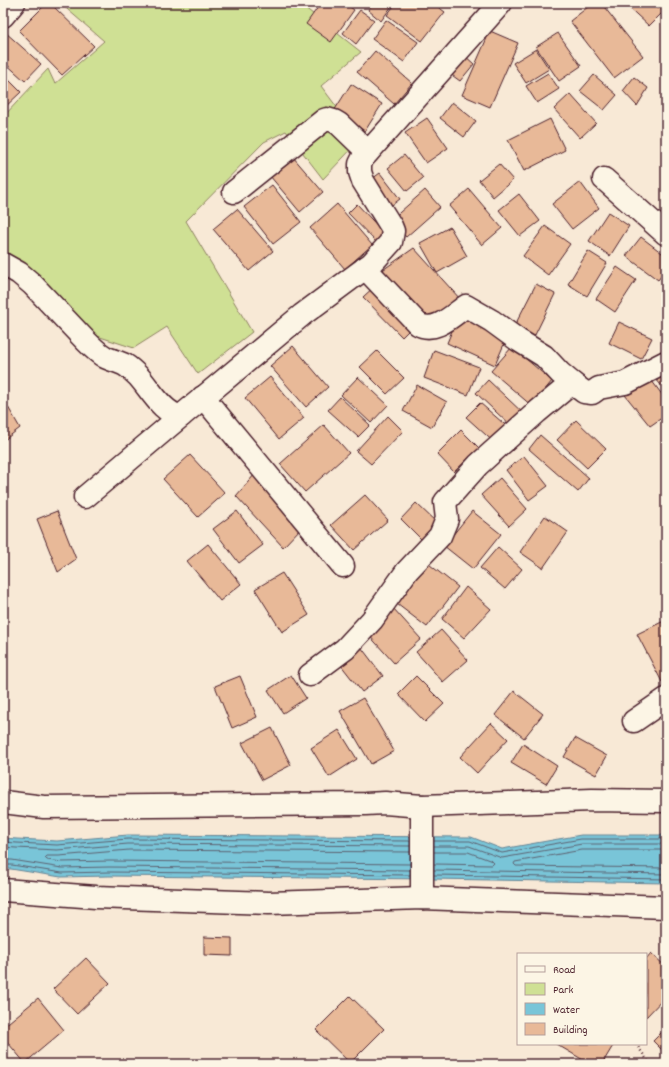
<svg xmlns="http://www.w3.org/2000/svg" width="669" height="1067" font-family="Dekko,sans-serif">
  <style>
    .green { fill: #cfe094; stroke: #8c8060 }
    .water { fill: #79c5d8; stroke: #668393 }
    .lines { fill: none; stroke-linecap: round; stroke-linejoin: round }
    .shore { stroke: #5d6170; stroke-width: 1 }
    .building { fill: #e8b998; stroke: #4a1f2b }
    .street-casing { stroke: #4a1f2b; stroke-width: 25 }
    .path { stroke: #4a1f2b; stroke-width: 2.5; stroke-dasharray: 1 3; stroke-linecap: butt }
    .street { stroke: #fcf5e5; stroke-width: 22 }
  </style>
  <rect width="100%" height="100%" fill="#f8e9d6"/>
  <filter id="ink" filterUnits="userSpaceOnUse"><feTurbulence type="fractalNoise" baseFrequency=".025" numOctaves="2"/><feDisplacementMap in="SourceGraphic" scale="8" xChannelSelector="R" yChannelSelector="G"/><feConvolveMatrix kernelMatrix="1 2 1 2 8 2 1 2 1" color-interpolation-filters="sRGB"/></filter>
  <g filter="url(#ink)">
    <!-- green -->
    <polygon class="green" points="60,3 299,3 361,52 321,86 361,139 323,179 286,131 264,142 186,221 252,332 198,374 167,327 134,348 97,336 29,266 3,254 3,117 48,69 55,84 104,41"/>
    <!-- water -->
    <polygon class="water" points="128,835 471,837 502,849 581,835 666,835 666,883 432,879 109,876 61,877 11,869 3,869 3,838 17,839 57,841"/>
    <g class="lines">
      <!-- shore -->
      <g class="shore">
        <polyline points="434,841 470,841 502,853 581,839 666,839"/>
        <polyline points="3,842 17,843 57,845 128,839 410,841"/>
        <polyline points="434,846 469,846 502,858 582,844 666,844"/>
        <polyline points="3,847 16,848 57,850 128,844 410,846"/>
        <polyline points="666,850 582,850 515,862 514,864 516,866 666,868"/>
        <polyline points="410,852 129,850 59,856 47,856 45,858 47,860 62,862 110,861 410,864"/>
        <polyline points="434,852 468,852 492,861 494,863 492,865 434,864"/>
        <polyline points="3,860 12,860 62,868 109,867 410,870"/>
        <polyline points="3,865 12,865 62,873 109,872 410,875"/>
        <polyline points="434,870 666,874"/>
        <polyline points="434,875 666,879"/>
      </g>
    </g>
    <!-- building -->
    <g class="building">
      <polygon points="47,3 50,3 94,46 62,75 19,31"/>
      <polygon points="321,3 345,3 354,10 331,42 306,24"/>
      <polygon points="373,3 394,3 381,21 368,10"/>
      <polygon points="396,3 433,3 445,12 422,41 387,15"/>
      <polygon points="593,3 601,3 643,56 614,78 570,21"/>
      <polygon points="624,3 654,3 663,12 649,26"/>
      <polygon points="360,10 374,20 356,44 343,33"/>
      <polygon points="386,20 418,42 404,62 372,39"/>
      <polygon points="490,31 518,43 490,107 462,95"/>
      <polygon points="5,32 41,64 25,81 3,61 3,35"/>
      <polygon points="558,33 581,66 559,81 536,47"/>
      <polygon points="536,49 549,69 526,83 513,63"/>
      <polygon points="375,51 412,83 394,104 357,72"/>
      <polygon points="464,55 474,64 460,81 449,73"/>
      <polygon points="548,73 559,89 537,103 526,86"/>
      <polygon points="3,74 21,92 3,109"/>
      <polygon points="594,75 617,95 604,110 580,91"/>
      <polygon points="634,77 648,88 637,106 623,91"/>
      <polygon points="351,84 382,104 365,131 334,111"/>
      <polygon points="570,94 596,123 580,138 554,109"/>
      <polygon points="452,102 476,121 464,137 440,118"/>
      <polygon points="427,118 448,148 426,163 405,133"/>
      <polygon points="550,119 565,150 524,171 508,140"/>
      <polygon points="404,155 423,178 407,191 388,168"/>
      <polygon points="293,157 323,192 300,212 270,176"/>
      <polygon points="499,164 513,180 493,197 479,180"/>
      <polygon points="380,173 400,199 388,208 368,182"/>
      <polygon points="580,182 599,208 572,229 552,204"/>
      <polygon points="272,185 301,222 273,244 244,207"/>
      <polygon points="469,189 502,228 482,245 449,206"/>
      <polygon points="425,190 440,207 406,237 391,220"/>
      <polygon points="519,194 540,221 520,236 499,210"/>
      <polygon points="337,204 372,245 345,269 310,228"/>
      <polygon points="357,204 386,235 377,243 348,213"/>
      <polygon points="237,209 273,251 249,271 213,229"/>
      <polygon points="608,212 629,226 610,256 589,241"/>
      <polygon points="545,226 570,244 548,275 523,256"/>
      <polygon points="450,227 467,256 437,273 420,243"/>
      <polygon points="641,237 666,256 666,270 658,280 626,256"/>
      <polygon points="414,248 461,300 436,324 411,311 377,274"/>
      <polygon points="588,251 607,263 587,296 568,284"/>
      <polygon points="617,267 636,280 615,312 596,299"/>
      <polygon points="536,284 555,294 533,339 513,329"/>
      <polygon points="376,285 414,325 402,337 363,297"/>
      <polygon points="459,314 508,335 495,365 447,343"/>
      <polygon points="619,322 652,338 641,359 609,343"/>
      <polygon points="293,346 328,387 306,407 270,366"/>
      <polygon points="512,347 552,381 532,406 491,371"/>
      <polygon points="434,350 479,367 468,395 424,378"/>
      <polygon points="377,351 404,378 387,394 360,367"/>
      <polygon points="666,369 666,391 655,378"/>
      <polygon points="270,377 304,418 279,439 245,398"/>
      <polygon points="358,377 388,405 371,423 341,395"/>
      <polygon points="649,377 666,400 666,415 650,426 625,395"/>
      <polygon points="488,380 525,415 513,428 476,393"/>
      <polygon points="417,385 447,402 432,427 403,411"/>
      <polygon points="340,397 370,425 358,437 328,410"/>
      <polygon points="480,403 511,430 497,445 466,417"/>
      <polygon points="8,407 20,428 3,441 3,410"/>
      <polygon points="388,416 403,431 371,464 356,451"/>
      <polygon points="576,420 606,449 587,468 557,440"/>
      <polygon points="324,425 349,453 305,492 280,464"/>
      <polygon points="461,430 479,448 454,472 437,454"/>
      <polygon points="540,435 589,478 578,492 529,449"/>
      <polygon points="190,455 225,493 198,517 163,479"/>
      <polygon points="524,456 548,486 529,500 506,470"/>
      <polygon points="255,474 302,527 283,547 236,496"/>
      <polygon points="500,478 527,509 509,526 481,495"/>
      <polygon points="365,495 388,520 354,550 331,525"/>
      <polygon points="416,503 439,525 423,541 401,519"/>
      <polygon points="57,511 76,559 58,572 37,519"/>
      <polygon points="237,511 263,545 239,563 213,529"/>
      <polygon points="472,511 501,534 473,569 444,546"/>
      <polygon points="545,516 568,532 543,568 520,552"/>
      <polygon points="208,544 241,584 220,601 187,561"/>
      <polygon points="498,547 522,569 505,589 480,568"/>
      <polygon points="425,561 458,587 427,627 393,601"/>
      <polygon points="282,573 309,615 282,632 255,589"/>
      <polygon points="466,587 491,609 464,638 442,619"/>
      <polygon points="393,608 421,639 394,663 366,632"/>
      <polygon points="666,620 666,680 662,682 637,634"/>
      <polygon points="441,630 468,660 443,682 416,652"/>
      <polygon points="358,643 383,676 362,692 337,660"/>
      <polygon points="291,675 306,698 283,713 268,690"/>
      <polygon points="240,676 257,717 232,728 215,686"/>
      <polygon points="416,676 444,704 425,722 398,694"/>
      <polygon points="514,691 543,714 524,738 495,715"/>
      <polygon points="363,698 394,751 371,764 340,711"/>
      <polygon points="491,723 508,739 477,773 460,757"/>
      <polygon points="272,728 291,765 262,780 242,743"/>
      <polygon points="339,730 357,759 329,777 311,748"/>
      <polygon points="575,738 607,756 596,775 564,757"/>
      <polygon points="523,744 557,766 546,784 511,763"/>
      <polygon points="204,937 232,938 232,956 204,955"/>
      <polygon points="651,953 666,967 666,996 646,1017 646,959"/>
      <polygon points="86,958 110,983 77,1014 53,989"/>
      <polygon points="350,996 384,1029 350,1063 316,1030"/>
      <polygon points="38,998 64,1030 25,1063 3,1037 3,1027"/>
      <polygon points="666,1028 666,1054 653,1041"/>
      <polygon points="556,1044 614,1044 602,1064 590,1064"/>
    </g>
    <g class="lines">
      <defs>
        <g id="street">
          <polyline points="3,16 14,3"/>
          <polyline points="604,179 666,234"/>
          <polyline points="234,192 324,120 327,119 334,121 339,124 368,152"/>
          <path d="M 3,264 L 19,273 L 32,284 L 86,341 C 92,347 98,353 105,357 C 111,360 119,362 125,365 C 130,368 135,373 139,377 C 150,389 164,415 181,416 L 302,315 L 372,263 L 391,242 L 393,231 L 391,226 L 363,181 L 360,172 L 360,164 L 363,158 L 501,3"/>
          <path d="M 365,268 L 418,324 C 435,334 453,315 466,306 L 492,321 L 518,340 L 544,356 L 560,373 L 572,383"/>
          <polyline points="203,397 343,566"/>
          <polyline points="85,497 181,416"/>
          <polyline points="310,675 345,649 372,620 407,571 440,536 447,519 445,502 478,465 537,412 572,383 584,392 592,393 599,388 625,383 666,362"/>
          <polyline points="634,721 666,699"/>
          <polyline points="3,802 44,807 365,804 385,803 422,806 592,800 666,801"/>
          <polyline points="3,890 96,897 269,903 422,898 666,907"/>
          <polyline points="422,898 422,806"/>
        </g>
      </defs>
      <!-- street casing -->
      <use href="#street" class="street-casing"/>
      <!-- path -->
      <polyline class="path" points="636,1044 650,1064"/>
      <!-- street -->
      <use href="#street" class="street"/>
    </g>
  </g>
  <!-- margin -->
  <rect width="669" height="1067" fill="none" stroke="#fcf5e5" stroke-width="16"/>
  <rect x="8" y="8" width="653" height="1051" fill="none" stroke="#4a1f2b" stroke-width="1.5" filter="url(#ink)"/>
  <!-- legend -->
  <rect x="517" y="953" width="130" height="92" fill="#fcf5e5" stroke="#b59f9b"/>
  <rect x="525" y="966" width="20" height="6" fill="#fcf5e5" stroke="#b59f9b"/>
  <text x="553" y="973" font-size="12" fill="#4a1f2b">Road</text>
  <rect x="525" y="983" width="20" height="12" fill="#cfe094" stroke="#b59f9b"/>
  <text x="553" y="993" font-size="12" fill="#4a1f2b">Park</text>
  <rect x="525" y="1003" width="20" height="12" fill="#79c5d8" stroke="#b59f9b"/>
  <text x="553" y="1013" font-size="12" fill="#4a1f2b">Water</text>
  <rect x="525" y="1023" width="20" height="12" fill="#e8b998" stroke="#b59f9b"/>
  <text x="553" y="1033" font-size="12" fill="#4a1f2b">Building</text>
</svg>
